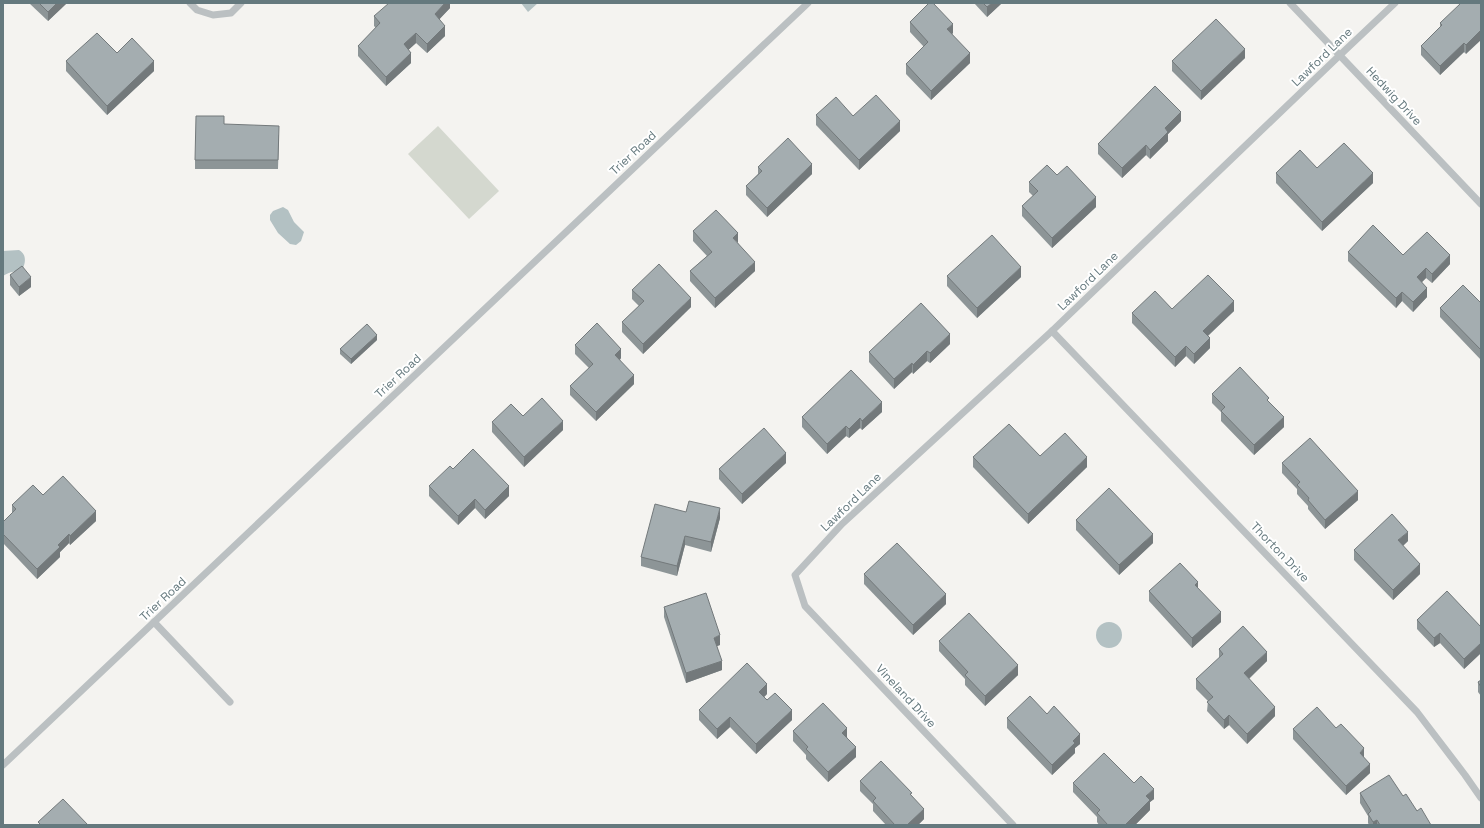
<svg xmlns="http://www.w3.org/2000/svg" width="1484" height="828" font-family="'Space Grotesk',sans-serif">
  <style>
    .green { fill: #d4d8cf }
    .water { fill: #b3c1c3 }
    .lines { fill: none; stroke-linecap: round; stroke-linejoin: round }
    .minor { stroke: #bbc0c2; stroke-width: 7 }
    .wall { fill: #8d9597 }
    .shaded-wall { fill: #73797b }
    .building { fill: #a4adb0; stroke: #73797b }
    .labels { text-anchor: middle; stroke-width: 4; stroke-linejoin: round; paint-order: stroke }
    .street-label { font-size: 12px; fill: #65797e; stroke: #fff }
  </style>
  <rect width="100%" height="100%" fill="#f4f3f0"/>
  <!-- green -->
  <polygon class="green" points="438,126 499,191 469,219 408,154"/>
  <!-- water -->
  <g class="water">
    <polygon points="521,3 538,3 528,12"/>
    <polygon points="283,207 288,210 294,222 304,232 301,241 296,245 290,244 278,233 270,220 270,215 273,211"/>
    <path d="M 19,250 C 26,254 26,261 23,268 C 17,272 10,271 3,276 L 3,251 Z"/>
    <circle cx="1109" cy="635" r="13"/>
  </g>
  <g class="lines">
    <!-- minor -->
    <g class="minor">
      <polyline points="190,3 197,10 213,15 231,13 241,3"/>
      <polyline points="1290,3 1481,204"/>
      <polyline points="1052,331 1417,712 1465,775 1481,798"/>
      <polyline points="154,622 230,702"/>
      <polyline points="3,765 808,3"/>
      <polyline points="1013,825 805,606 795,575 842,524 1052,331 1340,55 1395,3"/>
    </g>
  </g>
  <!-- wall -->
  <g class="wall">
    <polygon points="29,3 67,3 48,21"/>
    <polygon points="450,3 450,8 439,19 445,36 427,53 416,43 408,50 411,63 386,86 358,56 358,46 376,28 374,26 374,16"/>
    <polygon points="974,3 1002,3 987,17"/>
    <polygon points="1481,3 1466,54 1464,52 1440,75 1421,55 1421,46 1440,27 1440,23"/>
    <polygon points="910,22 953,33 952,34 970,63 931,100 906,74 906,64 924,47 910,32"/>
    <polygon points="117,53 154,71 107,115 66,71 66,61"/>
    <polygon points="1245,58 1201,100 1172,71 1172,61"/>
    <polygon points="816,115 853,116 900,131 859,170 816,125"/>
    <polygon points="1181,121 1168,134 1168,141 1150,159 1146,155 1122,178 1098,154 1098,144"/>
    <polygon points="224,124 279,135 278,169 195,169 195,160"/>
    <polygon points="758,167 812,174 767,217 746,195 746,186 758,174"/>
    <polygon points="1276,173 1373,183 1322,231 1276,183"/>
    <polygon points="1057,175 1096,207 1052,248 1022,216 1022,206 1033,196 1029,192 1029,182"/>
    <polygon points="693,231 738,243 755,271 715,308 690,281 690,271 707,256 693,241"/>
    <polygon points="1348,252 1403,255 1450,264 1432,283 1426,278 1422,282 1427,297 1413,312 1402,301 1396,308 1348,261"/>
    <polygon points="10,275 31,287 19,296 10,285"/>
    <polygon points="947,276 1021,277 977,318 947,286"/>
    <polygon points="632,290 691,307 643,354 622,332 622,322 639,306 632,299"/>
    <polygon points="1481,300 1481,360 1440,317 1440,308 1480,302"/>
    <polygon points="1172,309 1234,311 1208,336 1210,348 1194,364 1186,356 1175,367 1132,323 1132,313"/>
    <polygon points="377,340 351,364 340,354 340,349"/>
    <polygon points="950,344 930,363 927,361 913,374 912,372 894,389 869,362 869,352"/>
    <polygon points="575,345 621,358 620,360 634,384 596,421 570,395 570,386 589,368 575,354"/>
    <polygon points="1212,394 1269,402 1284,427 1254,455 1221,421 1221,412 1212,403"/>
    <polygon points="882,412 862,430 860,428 849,438 846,436 827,454 802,427 802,417"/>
    <polygon points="523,416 563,430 524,467 492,432 492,422"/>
    <polygon points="1040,456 1087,467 1028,524 973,467 973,457"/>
    <polygon points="786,463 742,504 719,479 719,469"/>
    <polygon points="1282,463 1358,500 1325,529 1308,509 1308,506 1297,494 1297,489 1282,473"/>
    <polygon points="453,469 509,496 485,519 475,508 458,525 429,496 429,486"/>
    <polygon points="43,495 96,521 70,545 69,543 60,552 60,557 37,579 3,543 3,522 12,513 12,505"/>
    <polygon points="686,512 720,518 711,552 685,545 677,576 641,566 641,557"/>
    <polygon points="1076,520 1153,543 1119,575 1076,530"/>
    <polygon points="1408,541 1403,546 1420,574 1393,600 1354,560 1354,550"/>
    <polygon points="864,574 946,604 913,635 864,584"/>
    <polygon points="1149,591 1221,622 1192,648 1149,601"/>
    <polygon points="664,607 720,645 717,646 722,670 686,683 664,617"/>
    <polygon points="1417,620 1481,627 1481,653 1464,669 1440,643 1434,647 1417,629"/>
    <polygon points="939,641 1018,675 985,706 965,685 965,679 939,651"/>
    <polygon points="1219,649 1267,661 1249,679 1275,716 1247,744 1229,725 1224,729 1207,711 1208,701 1196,689 1196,679 1219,659"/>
    <polygon points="1481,680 1481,696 1478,692 1478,682"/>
    <polygon points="767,694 764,697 792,720 756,754 730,727 717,739 699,720 699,710"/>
    <polygon points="1047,714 1080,744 1075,748 1075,753 1052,775 1007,728 1007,718"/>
    <polygon points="1336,728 1364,758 1370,773 1346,795 1293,739 1293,729"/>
    <polygon points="793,731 847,737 856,757 828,782 806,759 806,755 793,741"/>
    <polygon points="860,781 912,796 924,819 918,825 886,825 873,811 873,804 860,791"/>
    <polygon points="1073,783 1134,783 1154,799 1150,802 1150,810 1135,825 1099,825 1097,822 1097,817 1073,792"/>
    <polygon points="1360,793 1403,796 1431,825 1369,825 1368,823 1368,816 1360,803"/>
  </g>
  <!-- shaded-wall -->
  <g class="shaded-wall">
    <polygon points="57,3 67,3 48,21 48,12"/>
    <polygon points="445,3 450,3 450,8 435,24 435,14"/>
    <polygon points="992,3 1002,3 987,17 987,7"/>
    <polygon points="953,24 953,33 947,39 947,29"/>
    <polygon points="445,26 445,36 427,53 427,44"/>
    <polygon points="1481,30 1481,40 1466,54 1466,45"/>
    <polygon points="416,33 416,43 404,54 404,44"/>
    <polygon points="1464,43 1464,52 1440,75 1440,66"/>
    <polygon points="1245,49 1245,58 1201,100 1201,91"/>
    <polygon points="411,53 411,63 386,86 386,77"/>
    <polygon points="970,53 970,63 931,100 931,91"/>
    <polygon points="154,61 154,71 107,115 107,106"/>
    <polygon points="1181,112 1181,121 1168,134 1168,141 1150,159 1150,150 1165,128"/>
    <polygon points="900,121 900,131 859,170 859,160"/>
    <polygon points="1146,145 1146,155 1122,178 1122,168"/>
    <polygon points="812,164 812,174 767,217 767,208"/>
    <polygon points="1373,173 1373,183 1322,231 1322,222"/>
    <polygon points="1096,197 1096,207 1052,248 1052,238"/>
    <polygon points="738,233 738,243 733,238"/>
    <polygon points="1450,255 1450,264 1432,283 1432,274"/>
    <polygon points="755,262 755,271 715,308 715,298"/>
    <polygon points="1021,267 1021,277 977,318 977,308"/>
    <polygon points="1426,268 1426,278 1417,287 1417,277"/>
    <polygon points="31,277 31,287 19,296 19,287"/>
    <polygon points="1427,288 1427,297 1413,312 1413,302"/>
    <polygon points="1402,292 1402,301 1396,308 1396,298"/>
    <polygon points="691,298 691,307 643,354 643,344"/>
    <polygon points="1234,301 1234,311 1203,340 1203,331"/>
    <polygon points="950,334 950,344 930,363 930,353"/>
    <polygon points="377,335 377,340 351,364 351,359"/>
    <polygon points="1210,338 1210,348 1194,364 1194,354"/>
    <polygon points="1186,346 1186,356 1175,367 1175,357"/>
    <polygon points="621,349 621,358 615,364 615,355"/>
    <polygon points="927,351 927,361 913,374 913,365"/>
    <polygon points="912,363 912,372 894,389 894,379"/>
    <polygon points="634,375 634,384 596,421 596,412"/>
    <polygon points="882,402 882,412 862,430 862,421"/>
    <polygon points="1284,417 1284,427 1254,455 1254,445"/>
    <polygon points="860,418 860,428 849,438 849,429"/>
    <polygon points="563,421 563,430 524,467 524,457"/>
    <polygon points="846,426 846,436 827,454 827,444"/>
    <polygon points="786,453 786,463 742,504 742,494"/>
    <polygon points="1087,457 1087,467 1028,524 1028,514"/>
    <polygon points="509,486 509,496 485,519 485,510"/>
    <polygon points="1358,491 1358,500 1325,529 1325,520"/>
    <polygon points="475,499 475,508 458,525 458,516"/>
    <polygon points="720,508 720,518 711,552 711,542"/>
    <polygon points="96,511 96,521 70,545 70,536"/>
    <polygon points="1408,532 1408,541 1398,550 1398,540"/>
    <polygon points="69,534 69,543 60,552 60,557 37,579 37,569 58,545"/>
    <polygon points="1153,534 1153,543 1119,575 1119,565"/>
    <polygon points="685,536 685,545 677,576 677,566"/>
    <polygon points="1420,564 1420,574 1393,600 1393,590"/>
    <polygon points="1198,582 1198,592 1195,585"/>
    <polygon points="946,594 946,604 913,635 913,625"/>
    <polygon points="1221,612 1221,622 1192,648 1192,638"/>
    <polygon points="1440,633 1440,643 1434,647 1434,638"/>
    <polygon points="720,635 720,645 714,647 714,638"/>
    <polygon points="1481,643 1481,653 1464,669 1464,659"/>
    <polygon points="1267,652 1267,661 1244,683 1244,673"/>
    <polygon points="722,661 722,670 686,683 686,673"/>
    <polygon points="1018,665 1018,675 985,706 985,696"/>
    <polygon points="767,684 767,694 759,702 759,692"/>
    <polygon points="1275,707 1275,716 1247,744 1247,734"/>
    <polygon points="792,710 792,720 756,754 756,744"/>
    <polygon points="1229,715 1229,725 1224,729 1224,720"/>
    <polygon points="730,717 730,727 717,739 717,729"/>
    <polygon points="847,728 847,738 842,733"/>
    <polygon points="1080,734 1080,744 1075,748 1075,753 1052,775 1052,765 1073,741"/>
    <polygon points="856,747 856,757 828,782 828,772"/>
    <polygon points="1364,748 1364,758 1360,753"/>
    <polygon points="1370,764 1370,773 1346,795 1346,786"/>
    <polygon points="1154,789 1154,799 1150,802 1150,810 1135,825 1125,825 1146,796"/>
    <polygon points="924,809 924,819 918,825 907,825"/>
    <polygon points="1377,820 1377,825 1373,825 1373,822"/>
  </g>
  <!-- building -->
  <g class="building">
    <polygon points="39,3 57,3 48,12"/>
    <polygon points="389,3 445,3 435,14 445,26 427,44 416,33 404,44 411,53 386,77 358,46 380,23 374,16"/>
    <polygon points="929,3 933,3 953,24 947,29 970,53 931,91 906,64 928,42 910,22"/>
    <polygon points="983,3 992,3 987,7"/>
    <polygon points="1461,3 1481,3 1481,30 1466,45 1464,43 1440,66 1421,46 1442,25 1440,23"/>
    <polygon points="1216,19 1245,49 1201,91 1172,61"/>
    <polygon points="97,33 117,53 132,38 154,61 107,106 66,61"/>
    <polygon points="1155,86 1181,112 1165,128 1168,132 1150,150 1146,145 1122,168 1098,144"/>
    <polygon points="876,95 900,121 859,160 816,115 836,97 853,116"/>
    <polygon points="196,116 224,116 224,124 279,126 278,160 195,160"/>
    <polygon points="788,138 812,164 767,208 746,186 762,171 758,167"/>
    <polygon points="1344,143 1373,173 1322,222 1276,173 1300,150 1317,168"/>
    <polygon points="1047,165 1057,175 1067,166 1096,197 1052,238 1022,206 1038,191 1029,182"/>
    <polygon points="716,210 738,233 733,238 755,262 715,298 690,271 712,252 693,231"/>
    <polygon points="1373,225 1403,255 1427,232 1450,255 1432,274 1426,268 1417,277 1427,288 1413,302 1402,292 1396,298 1348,252"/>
    <polygon points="992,235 1021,267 977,308 947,276"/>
    <polygon points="659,264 691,298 643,344 622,322 644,301 632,290"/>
    <polygon points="22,266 31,277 19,287 10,275"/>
    <polygon points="1208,275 1234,301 1203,331 1210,338 1194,354 1186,346 1175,357 1132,313 1155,291 1172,309"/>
    <polygon points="1463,285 1480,302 1481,300 1481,350 1440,308"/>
    <polygon points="921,303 950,334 930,353 927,351 913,365 912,363 894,379 869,352"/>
    <polygon points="597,323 621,349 615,355 634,375 596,412 570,386 593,364 575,345"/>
    <polygon points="367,324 377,335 351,359 340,349"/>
    <polygon points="1240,367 1269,398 1267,400 1284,417 1254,445 1221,411 1225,407 1212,394"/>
    <polygon points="851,370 882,402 862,421 860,418 849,429 846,426 827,444 802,417"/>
    <polygon points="542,398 563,421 524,457 492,422 511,404 523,416"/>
    <polygon points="1009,424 1040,456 1065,433 1087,457 1028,514 973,457"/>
    <polygon points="764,428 786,453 742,494 719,469"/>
    <polygon points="1310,438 1358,491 1325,520 1308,500 1309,498 1297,485 1300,482 1282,463"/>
    <polygon points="473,449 509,486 485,510 475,499 458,516 429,486 450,466 453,469"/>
    <polygon points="63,476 96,511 70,536 69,534 58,545 60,547 37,569 3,534 3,522 16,509 12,505 33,485 43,495"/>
    <polygon points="1109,488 1153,534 1119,565 1076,520"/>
    <polygon points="689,501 720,508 711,542 685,536 677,566 641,557 655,504 686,512"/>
    <polygon points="1392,514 1408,532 1398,540 1420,564 1393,590 1354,550"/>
    <polygon points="897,543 946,594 913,625 864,574"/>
    <polygon points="1180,563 1198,582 1195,585 1221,612 1192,638 1149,591"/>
    <polygon points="1447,591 1481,627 1481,643 1464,659 1440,633 1434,638 1417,620"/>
    <polygon points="706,593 720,635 714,638 722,661 686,673 664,607"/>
    <polygon points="969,613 1018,665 985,696 965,675 968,672 939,641"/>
    <polygon points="1243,626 1267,652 1244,673 1275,707 1247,734 1229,715 1224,720 1207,702 1213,697 1196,679 1223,654 1219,649"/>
    <polygon points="747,663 767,684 759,692 767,700 775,693 792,710 756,744 730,717 717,729 699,710"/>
    <polygon points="1481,680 1481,687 1478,682"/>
    <polygon points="1030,696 1047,714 1054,706 1080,734 1073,741 1075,743 1052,765 1007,718"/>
    <polygon points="823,703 847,728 842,733 856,747 828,772 806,749 808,747 793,731"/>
    <polygon points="1317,707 1336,728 1341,724 1364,748 1360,753 1370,764 1346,786 1293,729"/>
    <polygon points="1104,753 1134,783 1141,776 1154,789 1146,796 1150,800 1125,825 1108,825 1097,813 1100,810 1073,783"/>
    <polygon points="881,761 912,793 910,794 924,809 907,825 895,825 873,801 876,798 860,781"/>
    <polygon points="1389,775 1403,796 1406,794 1417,811 1421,808 1431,825 1380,825 1377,820 1373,822 1368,814 1371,811 1360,793"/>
    <polygon points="63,799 88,825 41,825 38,822"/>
  </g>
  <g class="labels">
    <!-- street labels -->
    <g class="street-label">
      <text transform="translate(1322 57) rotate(-44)" y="4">Lawford Lane</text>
      <text transform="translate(1394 96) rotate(47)" y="4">Hedwig Drive</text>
      <text transform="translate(633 153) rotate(-43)" y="4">Trier Road</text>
      <text transform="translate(1088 281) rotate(-44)" y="4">Lawford Lane</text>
      <text transform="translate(398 376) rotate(-43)" y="4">Trier Road</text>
      <text transform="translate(851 502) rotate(-44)" y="4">Lawford Lane</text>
      <text transform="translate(1280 552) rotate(46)" y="4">Thorton Drive</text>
      <text transform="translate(163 599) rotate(-43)" y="4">Trier Road</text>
      <text transform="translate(906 696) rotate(47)" y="4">Vineland Drive</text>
    </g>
  </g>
  <!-- border -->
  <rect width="1484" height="828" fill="none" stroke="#65797e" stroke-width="8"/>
</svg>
